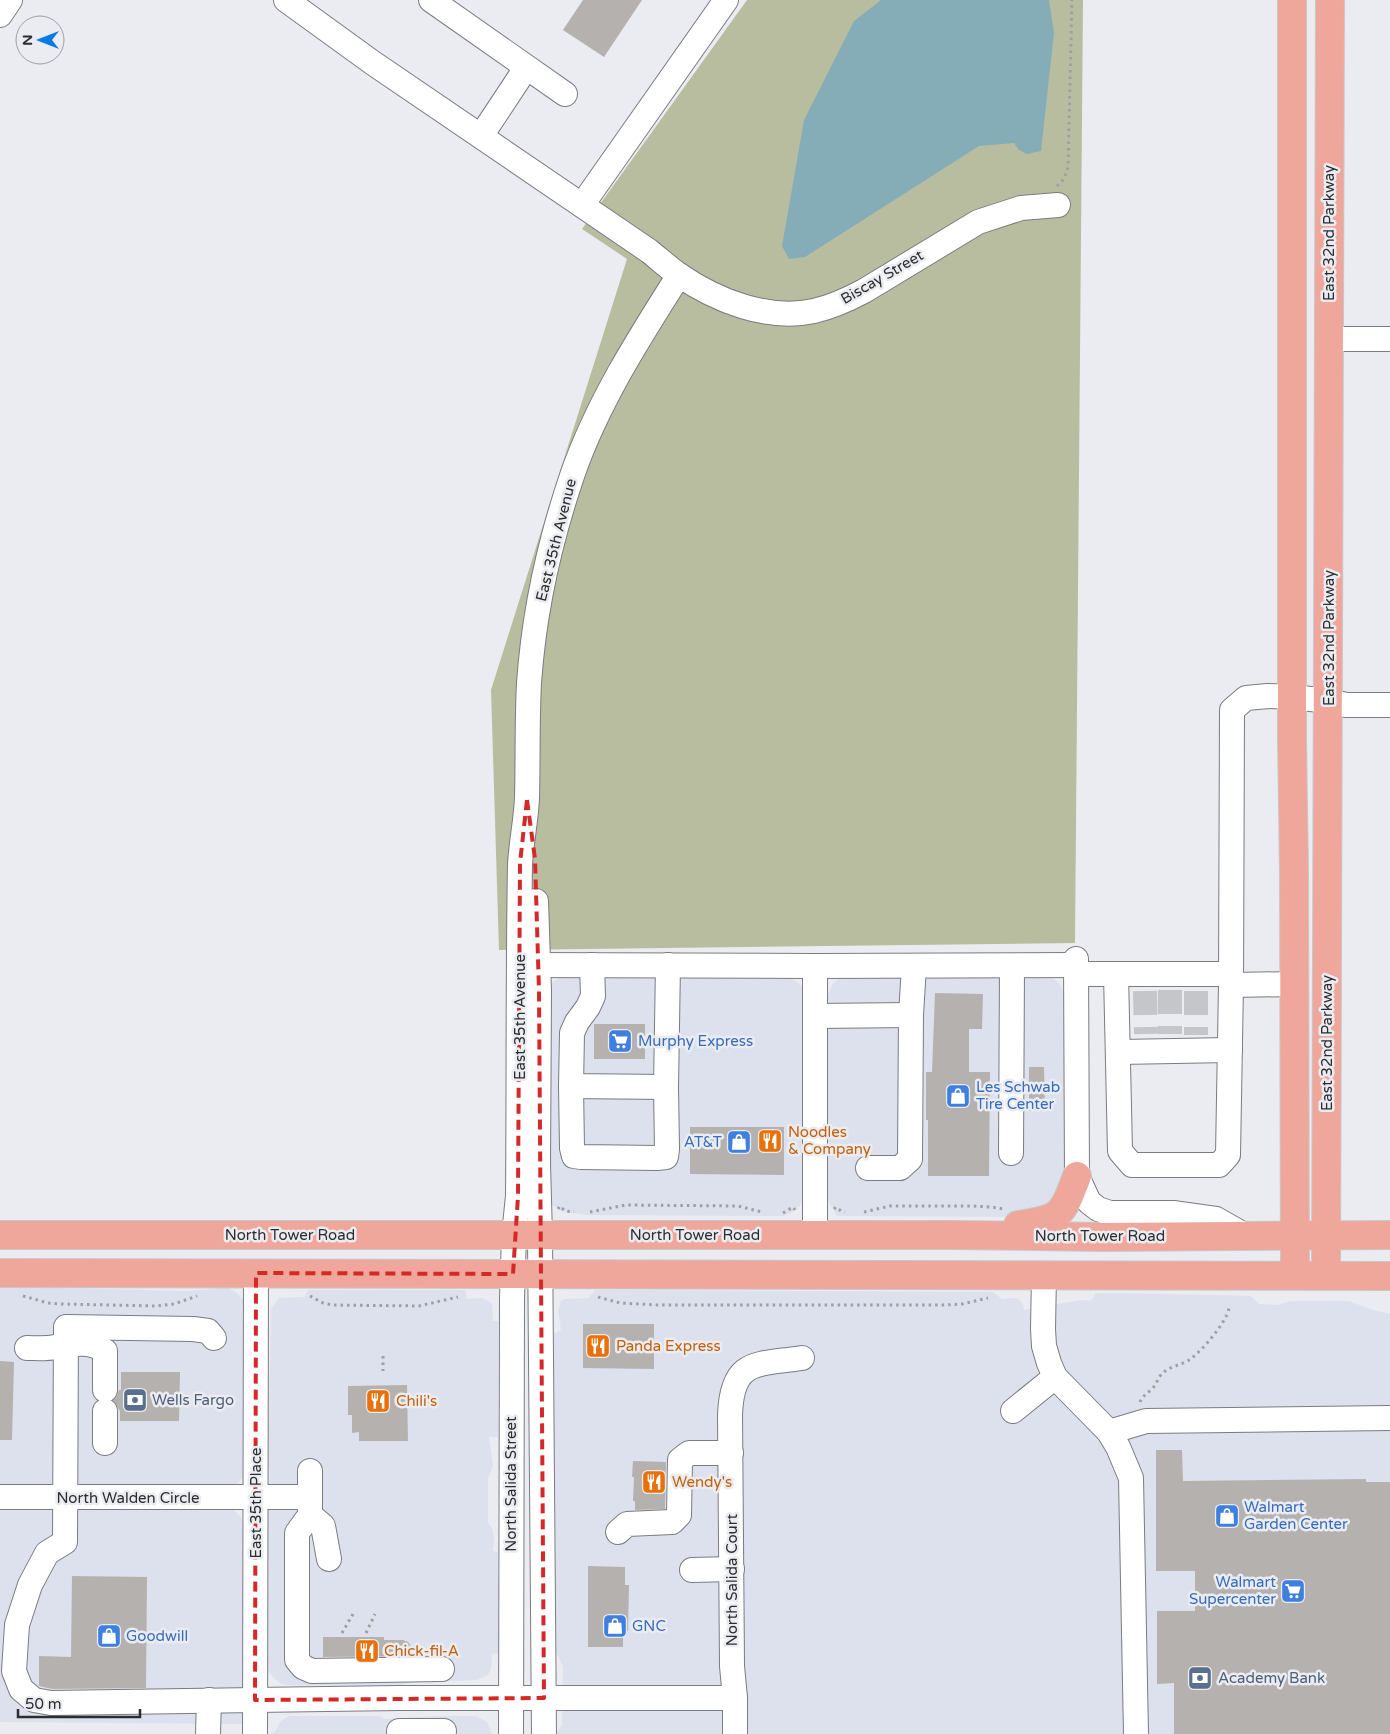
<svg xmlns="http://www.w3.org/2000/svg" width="1390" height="1734" font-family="'Varela Round',sans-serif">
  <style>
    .built { fill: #dde1ed }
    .green { fill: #b9bd9f }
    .water { fill: #85adb8 }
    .building { fill: #b5b1ae }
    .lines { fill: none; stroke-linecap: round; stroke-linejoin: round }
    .minor-tunnel { stroke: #c4c6ca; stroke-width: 24; stroke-dasharray: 24 12; stroke-linecap: butt }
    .minor-casing { stroke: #7a7c80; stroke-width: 26 }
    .major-casing { stroke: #c8c8c9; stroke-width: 30 }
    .path { stroke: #9e9fa3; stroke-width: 3; stroke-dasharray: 2.5 4; stroke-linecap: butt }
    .minor { stroke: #fff; stroke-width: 24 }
    .major { stroke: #efa79c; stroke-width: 28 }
    .marked { fill: none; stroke: #d62828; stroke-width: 4; stroke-dasharray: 10 6; stroke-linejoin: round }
    .labels { text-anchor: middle; stroke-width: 5; stroke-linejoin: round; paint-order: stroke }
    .street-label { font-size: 15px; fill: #2d2d2f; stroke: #eaecf1 }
    .shop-label { font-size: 15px; fill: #366cbe; stroke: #eaecf1; text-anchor: start }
    .food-label { font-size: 15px; fill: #c56008; stroke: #eaecf1; text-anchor: start }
    .service-label { font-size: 15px; fill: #4e5e75; stroke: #eaecf1; text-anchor: start }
  </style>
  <rect width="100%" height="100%" fill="#eaecf1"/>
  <!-- built -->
  <g class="built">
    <polygon points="572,976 789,977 800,984 803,990 805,1191 800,1206 791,1213 784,1216 586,1215 561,1211 551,1204 547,1196 548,985 561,977"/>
    <polygon points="848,977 1051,977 1059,983 1065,996 1068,1173 1065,1196 1036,1217 837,1216 827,1199 823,1186 827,997 832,985 838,979"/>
    <polygon points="15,1287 187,1291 228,1288 237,1293 245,1302 247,1472 237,1484 229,1488 0,1488 0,1288"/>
    <polygon points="308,1290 465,1290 467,1299 482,1298 492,1303 493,1321 498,1321 498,1437 489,1437 493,1466 488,1478 488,1523 492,1528 494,1538 493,1551 498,1552 498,1653 492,1654 491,1669 488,1675 477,1680 416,1682 394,1686 286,1685 278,1682 268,1671 267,1527 270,1474 268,1462 271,1309 279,1298 305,1297"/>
    <polygon points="595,1290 993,1292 1002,1299 1015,1298 1019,1299 1023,1305 1024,1310 1081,1300 1091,1301 1096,1293 1221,1295 1251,1296 1259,1304 1277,1305 1291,1301 1349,1301 1373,1310 1390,1314 1390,1734 556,1734 562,1725 563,1667 555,1649 556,1638 551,1638 552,1335 561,1330 558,1311 561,1301 565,1299 589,1298"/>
    <polygon points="0,1507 230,1509 235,1511 241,1518 244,1528 245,1724 0,1722"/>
    <polygon points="289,1716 379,1716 385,1719 434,1716 476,1716 487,1722 492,1734 269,1734 275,1732 281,1721"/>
  </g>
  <!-- green -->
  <polygon class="green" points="747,0 1083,0 1075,943 499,950 491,690 627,259 582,229"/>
  <!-- water -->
  <polygon class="water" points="881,0 1049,0 1054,33 1041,151 1027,154 1019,150 1014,143 979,146 805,257 789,259 782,246 804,120 854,21"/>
  <!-- building -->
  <g class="building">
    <polygon points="583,0 642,0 604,57 563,30"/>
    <polygon points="935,993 983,994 982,1029 969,1029 969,1072 990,1072 989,1176 928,1176 928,1120 926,1120 926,1072 932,1072"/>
    <rect x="594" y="1024" width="51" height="35"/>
    <polygon points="1029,1067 1044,1067 1045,1110 1029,1111"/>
    <polygon points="690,1127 784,1127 784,1175 690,1174"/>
    <polygon points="583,1324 654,1324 654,1369 583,1368"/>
    <polygon points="0,1361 14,1362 12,1440 0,1440"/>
    <polygon points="121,1372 180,1372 179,1421 120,1421 120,1411 113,1400 117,1396 119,1390 121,1390"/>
    <polygon points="407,1385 408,1441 359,1441 359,1432 352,1433 352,1415 348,1415 348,1386"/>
    <polygon points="1156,1450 1182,1450 1183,1481 1366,1479 1366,1482 1390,1482 1390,1734 1174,1734 1174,1683 1157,1684 1157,1611 1195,1611 1195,1571 1156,1571"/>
    <polygon points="633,1461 666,1462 665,1509 635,1510 635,1501 633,1501 634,1477 632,1477"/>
    <polygon points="588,1566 625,1567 625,1585 629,1585 628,1631 623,1631 623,1647 588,1647"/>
    <polygon points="72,1576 147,1577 146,1688 52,1689 39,1686 39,1656 71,1657"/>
    <polygon points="323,1637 384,1637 384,1640 403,1640 408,1642 411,1646 411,1656 323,1657"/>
  </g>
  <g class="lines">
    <!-- minor-tunnel -->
    <g class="minor-tunnel">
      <polyline points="1170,990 1170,1034"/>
      <polyline points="1145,991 1146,1034"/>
      <polyline points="1196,991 1196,1035"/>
    </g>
    <defs>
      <g id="minor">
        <path d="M 286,0 L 373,63 L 649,251 C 659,259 669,268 679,275 C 717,301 768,321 814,311 C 831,307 849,299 864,291 L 978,222 L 1021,208 L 1058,205"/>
        <polyline points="431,0 565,94"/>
        <polyline points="0,15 10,0"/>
        <polyline points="481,136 526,68"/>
        <polyline points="582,205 726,0"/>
        <polyline points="1329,339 1390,339"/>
        <polyline points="536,901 539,991 538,1164 540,1235 544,1734"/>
        <polyline points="1076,959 1077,1176 1089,1202 1098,1209 1110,1213 1173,1213 1216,1219 1246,1236"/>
        <polyline points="523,965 815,966 1076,965"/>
        <polyline points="592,965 593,996 588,1007 577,1022 572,1033 571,1086 666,1087 668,965"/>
        <polyline points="1077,974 1116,974 1120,1151 1132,1165 1219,1165 1228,1155 1231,985 1232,710 1246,698 1268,696 1292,697 1329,701 1346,705 1390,705"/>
        <polyline points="1116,974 1231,974"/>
        <polyline points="1231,985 1294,984"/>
        <polyline points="815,1016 911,1015"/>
        <polyline points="1119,1052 1230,1050"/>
        <polyline points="571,1086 572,1148 574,1156 581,1157 657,1158 666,1157 667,1149 666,1087"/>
        <polyline points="1011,1153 1012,966"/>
        <polyline points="868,1168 900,1168 910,1159 911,1015 914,966"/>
        <polyline points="815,1236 815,966"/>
        <polyline points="1044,1275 1043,1329 1044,1346 1049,1363 1055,1377 1109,1432 1118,1447 1131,1478 1136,1734"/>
        <polyline points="214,1338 208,1331 193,1329 66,1327 65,1542 47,1553 30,1585 17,1625 14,1671 21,1689 34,1700 51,1703 399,1698 735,1698"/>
        <path d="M 27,1348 C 36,1348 46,1349 55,1347 C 71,1344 91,1340 105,1351 L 105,1390"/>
        <polyline points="1013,1411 1055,1377"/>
        <polyline points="1109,1432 1146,1421 1390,1418"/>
        <polyline points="105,1443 105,1411"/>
        <polyline points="310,1471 310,1515 323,1526 329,1559"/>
        <polyline points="0,1497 310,1497"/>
        <polyline points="310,1515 297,1533 297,1660 303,1667 312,1671 442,1669"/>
        <polyline points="618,1532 627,1524 672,1522 679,1515 680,1460 689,1453 731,1453"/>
        <polyline points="692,1570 732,1569"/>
        <polyline points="399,1731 444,1731"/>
        <polyline points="208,1734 209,1700"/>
        <polyline points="255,1734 256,1273"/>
        <path d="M 511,1734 L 512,1299 L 514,1235 L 518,1196 C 519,1085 518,975 520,865 C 521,843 526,821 527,798 C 528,760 527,722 529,683 C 534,612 550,540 573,473 C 598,402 639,338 679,275"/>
        <path d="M 735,1734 L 735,1698 L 732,1666 L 730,1415 C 732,1358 757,1365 802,1358"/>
      </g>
      <g id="major">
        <polyline points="1292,0 1292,739 1294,871 1295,1275"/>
        <path d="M 1018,1225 C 1062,1219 1062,1215 1077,1176"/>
        <polyline points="0,1235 953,1235 1103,1237 1390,1235"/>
        <polyline points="0,1273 1390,1276"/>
        <polyline points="1326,1275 1330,0"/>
      </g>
    </defs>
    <!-- minor casing -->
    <use href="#minor" class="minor-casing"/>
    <!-- major casing -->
    <use href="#major" class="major-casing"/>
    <!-- path -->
    <g class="path">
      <polyline points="1057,186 1064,179 1068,167 1072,0"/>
      <polyline points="558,1209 560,1206 565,1211 574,1212"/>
      <polyline points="834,1209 836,1207 841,1211 845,1212"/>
      <polyline points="590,1212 626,1205 738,1206 762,1212"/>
      <polyline points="864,1212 890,1206 973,1206 991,1207 1004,1209"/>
      <polyline points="783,1213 793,1207 795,1210"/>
      <polyline points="23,1296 48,1303 62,1304 157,1306 174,1304 197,1296"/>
      <polyline points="310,1296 323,1303 332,1305 419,1306 458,1297"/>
      <polyline points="598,1297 620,1303 658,1305 944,1305 962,1304 988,1298"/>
      <polyline points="383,1356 383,1371"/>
      <path d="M 1140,1402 C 1142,1396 1148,1393 1153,1388 C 1157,1383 1159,1375 1164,1372 C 1171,1366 1181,1365 1189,1360 C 1201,1352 1227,1322 1229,1308"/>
      <polyline points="422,1403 437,1403"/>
      <polyline points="342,1633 353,1614"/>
      <polyline points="366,1633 375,1614"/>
    </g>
    <!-- minor -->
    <use href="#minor" class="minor"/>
    <!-- major -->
    <use href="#major" class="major"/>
  </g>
  <!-- marked area -->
  <path class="marked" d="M 527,800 L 535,859 L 539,991 L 544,1698 L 255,1700 L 256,1273 L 513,1274 L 518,1196 L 520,863 Z"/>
  <!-- icons -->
  <defs>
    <symbol id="supermarket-square" viewBox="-11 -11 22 22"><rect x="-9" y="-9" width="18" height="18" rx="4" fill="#3f7fe0" stroke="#eaecf1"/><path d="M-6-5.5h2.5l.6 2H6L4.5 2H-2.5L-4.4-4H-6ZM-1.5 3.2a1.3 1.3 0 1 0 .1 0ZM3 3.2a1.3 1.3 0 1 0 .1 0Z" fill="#fff"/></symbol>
    <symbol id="shop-square" viewBox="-11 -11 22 22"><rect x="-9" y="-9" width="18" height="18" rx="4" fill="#3f7fe0" stroke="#eaecf1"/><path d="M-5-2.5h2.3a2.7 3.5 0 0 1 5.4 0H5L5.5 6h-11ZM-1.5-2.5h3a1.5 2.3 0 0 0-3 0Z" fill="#fff"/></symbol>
    <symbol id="restaurant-square" viewBox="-11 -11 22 22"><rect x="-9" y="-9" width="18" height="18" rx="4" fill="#e8710a" stroke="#eaecf1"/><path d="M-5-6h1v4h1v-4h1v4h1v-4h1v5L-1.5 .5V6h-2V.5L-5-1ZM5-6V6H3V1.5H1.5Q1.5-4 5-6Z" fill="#fff"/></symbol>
    <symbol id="bank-square" viewBox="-11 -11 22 22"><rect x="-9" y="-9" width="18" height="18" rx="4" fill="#5c6f8a" stroke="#eaecf1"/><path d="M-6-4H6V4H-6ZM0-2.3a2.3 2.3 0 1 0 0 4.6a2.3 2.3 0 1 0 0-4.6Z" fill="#fff"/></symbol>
  </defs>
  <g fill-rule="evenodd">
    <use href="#supermarket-square" x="606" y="1027" width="28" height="28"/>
    <use href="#shop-square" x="944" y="1082" width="28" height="28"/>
    <use href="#restaurant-square" x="756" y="1127" width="28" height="28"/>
    <use href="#shop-square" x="725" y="1128" width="28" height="28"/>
    <use href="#restaurant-square" x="584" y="1332" width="28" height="28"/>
    <use href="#bank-square" x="121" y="1386" width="28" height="28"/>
    <use href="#restaurant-square" x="364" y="1387" width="28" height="28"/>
    <use href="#restaurant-square" x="640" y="1468" width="28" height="28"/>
    <use href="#shop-square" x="1213" y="1502" width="28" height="28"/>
    <use href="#supermarket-square" x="1279" y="1577" width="28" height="28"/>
    <use href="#shop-square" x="601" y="1612" width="28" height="28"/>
    <use href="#shop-square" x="95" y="1622" width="28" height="28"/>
    <use href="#restaurant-square" x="353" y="1637" width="28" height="28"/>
    <use href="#bank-square" x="1186" y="1664" width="28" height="28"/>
  </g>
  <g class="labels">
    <!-- street labels -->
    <g class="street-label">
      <text transform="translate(1329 233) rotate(-90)" y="5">East 32nd Parkway</text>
      <text transform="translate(882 277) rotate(-30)" y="5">Biscay Street</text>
      <text transform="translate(556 540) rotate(-76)" y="5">East 35th Avenue</text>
      <text transform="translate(1329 638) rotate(-90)" y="5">East 32nd Parkway</text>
      <text transform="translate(520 1017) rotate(-90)" y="5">East 35th Avenue</text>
      <text transform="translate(1327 1043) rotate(-90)" y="5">East 32nd Parkway</text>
      <text x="290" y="1240">North Tower Road</text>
      <text x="695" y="1240">North Tower Road</text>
      <text x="1100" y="1241">North Tower Road</text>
      <text transform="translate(511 1484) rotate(-90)" y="5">North Salida Street</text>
      <text x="128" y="1503">North Walden Circle</text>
      <text transform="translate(256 1503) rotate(-90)" y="5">East 35th Place</text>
      <text transform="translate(732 1580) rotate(-90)" y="5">North Salida Court</text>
    </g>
    <!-- shop labels -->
    <g class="shop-label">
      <text x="638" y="1046">Murphy Express</text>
      <text x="976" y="1092">Les Schwab<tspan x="976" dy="17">Tire Center</tspan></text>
      <text x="722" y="1147" text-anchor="end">AT&amp;T</text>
      <text x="1244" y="1512">Walmart<tspan x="1244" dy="17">Garden Center</tspan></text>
      <text x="1276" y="1587" text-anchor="end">Walmart<tspan x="1276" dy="17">Supercenter</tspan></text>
      <text x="632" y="1631">GNC</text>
      <text x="126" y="1641">Goodwill</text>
    </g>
    <!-- food labels -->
    <g class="food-label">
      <text x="788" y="1137">Noodles<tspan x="788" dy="17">&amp; Company</tspan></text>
      <text x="616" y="1351">Panda Express</text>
      <text x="396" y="1406">Chili's</text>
      <text x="672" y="1487">Wendy's</text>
      <text x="384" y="1656">Chick-fil-A</text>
    </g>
    <!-- service labels -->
    <g class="service-label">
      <text x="152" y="1405">Wells Fargo</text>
      <text x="1218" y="1683">Academy Bank</text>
    </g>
  </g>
  <!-- north arrow -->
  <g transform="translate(40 40) rotate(270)"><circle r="24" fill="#eaecf1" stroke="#9ea0a3"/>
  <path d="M0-4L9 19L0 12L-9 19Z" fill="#087be2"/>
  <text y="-8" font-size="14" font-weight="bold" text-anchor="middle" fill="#2d2d2f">N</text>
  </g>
  <!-- scale -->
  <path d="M18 1709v8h122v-8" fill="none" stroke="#2d2d2f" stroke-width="2.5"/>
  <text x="25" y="1709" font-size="15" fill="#2d2d2f" stroke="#eaecf1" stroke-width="4" paint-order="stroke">50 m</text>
</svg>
